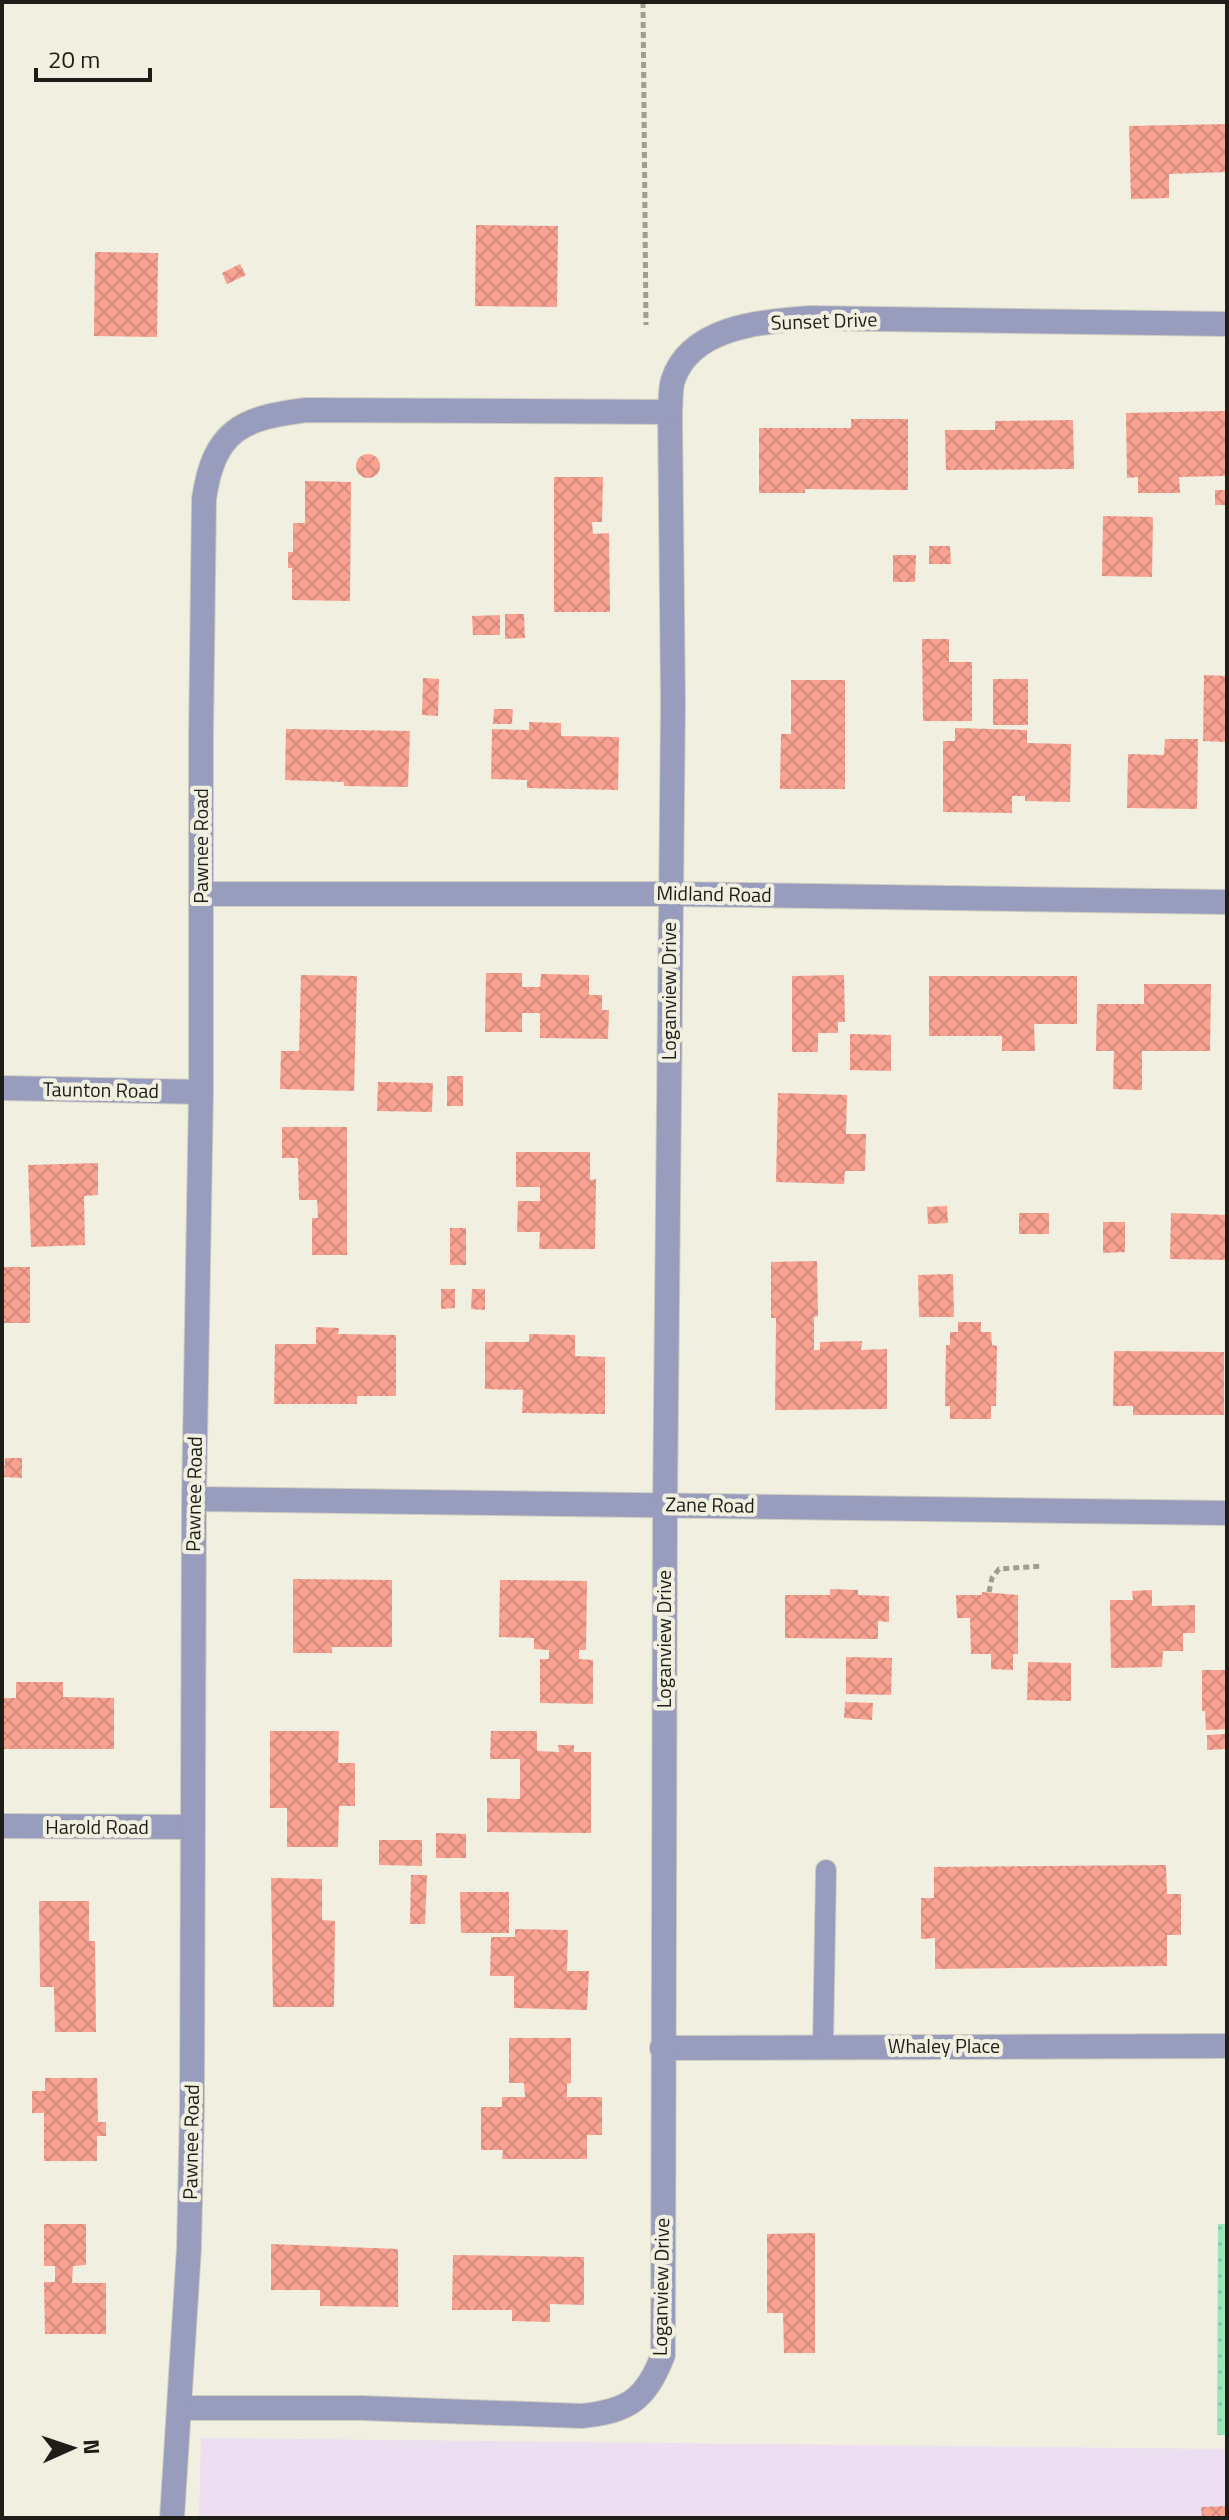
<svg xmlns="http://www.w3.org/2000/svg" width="1229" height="2520" font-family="'Titillium Web',sans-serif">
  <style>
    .commercial { fill: #ecdff2 }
    .grass { fill: url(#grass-dots) }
    .building { fill: url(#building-cross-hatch) }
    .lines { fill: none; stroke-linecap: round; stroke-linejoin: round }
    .lane-casing { stroke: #cfcdc0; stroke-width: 22 }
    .street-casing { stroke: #cfcdc0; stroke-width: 26 }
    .path { stroke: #a09e93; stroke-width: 5; stroke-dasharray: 6 4; stroke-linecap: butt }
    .lane { stroke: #989cbd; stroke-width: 20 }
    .street { stroke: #989cbd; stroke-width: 24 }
    .labels { text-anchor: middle; stroke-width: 8; stroke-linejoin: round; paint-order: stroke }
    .street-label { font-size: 20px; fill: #1e1d18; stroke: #f1efe0 }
  </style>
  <defs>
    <pattern id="grass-dots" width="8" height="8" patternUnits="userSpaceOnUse" patternTransform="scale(2)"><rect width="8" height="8" fill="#9ae7ba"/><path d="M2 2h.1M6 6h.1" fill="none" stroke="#84c69f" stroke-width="1.8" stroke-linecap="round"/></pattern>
    <pattern id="building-cross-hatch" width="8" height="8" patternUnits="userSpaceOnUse" patternTransform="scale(2)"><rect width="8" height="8" fill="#f9a292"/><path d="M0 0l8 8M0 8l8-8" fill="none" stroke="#d58b7d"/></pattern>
  </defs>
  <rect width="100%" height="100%" fill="#f1efe0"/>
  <!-- commercial -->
  <polygon class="commercial" points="201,2438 1227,2449 1227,2518 199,2518"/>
  <!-- grass -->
  <polygon class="grass" points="1218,2224 1227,2224 1227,2435 1217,2435"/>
  <!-- building -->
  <g class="building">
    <polygon points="1227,124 1227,172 1169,174 1169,198 1131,199 1129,126"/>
    <polygon points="476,225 558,226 557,307 475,306"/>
    <polygon points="95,252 158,253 157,337 94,336"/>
    <polygon points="240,264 246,275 227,284 222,273"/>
    <polygon points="1227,411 1227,476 1179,477 1180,493 1138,493 1138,477 1127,478 1126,413"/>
    <polygon points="851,419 908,419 908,490 805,489 805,493 759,493 759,428 851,428"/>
    <polygon points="1073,420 1074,469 946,470 945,430 995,430 995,421"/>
    <circle cx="368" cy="466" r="12"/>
    <polygon points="554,477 603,477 602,522 592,522 593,534 609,533 610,612 554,612"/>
    <polygon points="305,481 351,482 350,601 292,600 292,568 288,568 288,552 293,552 293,523 305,523"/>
    <rect x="1215" y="490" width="12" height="15"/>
    <polygon points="1103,516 1153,517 1152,577 1102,576"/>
    <polygon points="929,546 950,546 951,564 929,564"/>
    <polygon points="893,555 916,555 915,582 893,582"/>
    <polygon points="505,614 524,614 525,638 505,639"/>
    <polygon points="500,615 500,635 473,635 472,616"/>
    <polygon points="922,639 949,639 949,662 972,662 972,721 923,721"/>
    <polygon points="1204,675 1227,676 1227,742 1203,741"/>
    <polygon points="423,678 439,679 438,716 422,715"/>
    <rect x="993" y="679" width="35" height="46"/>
    <polygon points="791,680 845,680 845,789 780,789 781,734 791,734"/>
    <polygon points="494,709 513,709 512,724 493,724"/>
    <polygon points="529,722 561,723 561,736 619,737 618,790 527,788 527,780 491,779 492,729 529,730"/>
    <polygon points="955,728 1027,730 1027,743 1071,744 1070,802 1025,801 1025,796 1012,796 1012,813 943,812 943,741 955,741"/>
    <polygon points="286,729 410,731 408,787 344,786 344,782 285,780"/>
    <polygon points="1165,739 1198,739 1197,809 1127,808 1128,754 1164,755"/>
    <polygon points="486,973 522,973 522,987 540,987 541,974 589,975 589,995 602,995 602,1010 609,1010 608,1039 540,1038 540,1013 522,1013 522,1032 485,1032"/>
    <polygon points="301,975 357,976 354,1091 280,1089 281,1051 299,1051"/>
    <polygon points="844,975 845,1022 838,1022 838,1033 818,1033 818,1052 792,1052 792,976"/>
    <polygon points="929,976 1077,976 1077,1024 1034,1024 1035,1051 1002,1051 1002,1036 929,1036"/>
    <polygon points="1144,984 1211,984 1210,1051 1142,1051 1142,1090 1113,1089 1114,1051 1096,1051 1097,1004 1144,1004"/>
    <polygon points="850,1034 891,1035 891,1071 850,1070"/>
    <rect x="447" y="1076" width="16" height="30"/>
    <polygon points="378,1082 433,1083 432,1112 377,1111"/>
    <polygon points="778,1093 847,1095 846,1134 866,1134 865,1171 845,1171 844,1184 776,1182"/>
    <polygon points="282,1127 347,1127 347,1255 312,1255 312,1218 318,1218 317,1200 299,1200 298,1158 282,1158"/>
    <polygon points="516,1152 590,1152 590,1180 596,1179 595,1249 539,1249 540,1232 517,1232 518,1201 540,1201 540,1187 516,1187"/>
    <polygon points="98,1163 98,1195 84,1196 85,1245 31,1247 28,1165"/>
    <polygon points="947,1206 948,1223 928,1224 927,1207"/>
    <rect x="1019" y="1213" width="30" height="21"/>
    <polygon points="1171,1213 1227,1215 1227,1260 1170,1259"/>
    <polygon points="1103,1222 1125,1222 1125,1252 1103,1253"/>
    <rect x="450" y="1228" width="16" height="37"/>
    <polygon points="817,1261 818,1316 814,1317 814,1350 820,1350 820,1342 862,1341 861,1350 887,1349 887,1409 775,1410 776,1318 771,1318 771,1262"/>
    <rect x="2" y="1267" width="28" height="56"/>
    <polygon points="953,1274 954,1317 919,1317 918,1275"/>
    <polygon points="441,1289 455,1289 455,1308 441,1309"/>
    <polygon points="472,1289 485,1289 485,1310 471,1309"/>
    <polygon points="958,1322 981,1322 981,1332 991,1332 992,1345 997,1346 996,1406 991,1406 991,1419 950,1419 950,1406 945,1406 946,1345 950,1345 950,1332 958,1332"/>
    <polygon points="316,1327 339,1328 338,1334 396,1335 396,1396 357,1396 357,1404 274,1404 275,1344 316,1344"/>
    <polygon points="529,1334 575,1335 575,1356 605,1357 605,1414 522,1413 523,1390 485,1389 485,1342 529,1342"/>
    <polygon points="1114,1351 1224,1352 1224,1415 1133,1415 1133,1406 1113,1406"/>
    <polygon points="5,1458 22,1458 22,1478 4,1477"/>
    <polygon points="293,1579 392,1580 392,1647 332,1647 332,1653 293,1653"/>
    <polygon points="500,1580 587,1581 586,1650 579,1650 579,1659 593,1660 593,1704 540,1703 540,1659 549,1659 549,1650 534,1649 534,1638 499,1637"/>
    <polygon points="830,1589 858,1590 858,1595 889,1596 889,1622 878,1621 878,1639 785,1638 785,1595 830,1595"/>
    <polygon points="1152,1590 1152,1606 1195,1605 1195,1633 1183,1633 1183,1651 1163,1651 1162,1667 1111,1668 1110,1600 1133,1600 1132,1591"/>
    <polygon points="982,1592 1018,1595 1018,1654 1013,1654 1013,1670 991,1669 991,1654 971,1654 970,1618 957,1618 956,1595 982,1595"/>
    <polygon points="846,1657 892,1658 891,1695 846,1694"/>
    <polygon points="1028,1662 1071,1663 1071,1701 1027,1700"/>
    <polygon points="1202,1670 1227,1670 1227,1729 1206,1730 1205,1711 1202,1711"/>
    <polygon points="16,1682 63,1682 63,1697 114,1698 114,1749 2,1749 2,1698 16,1698"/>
    <polygon points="845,1702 873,1703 872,1720 844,1718"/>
    <polygon points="270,1731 339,1731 338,1763 355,1763 355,1806 339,1806 338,1847 287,1847 287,1808 270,1808"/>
    <polygon points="491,1731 537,1731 537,1751 559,1752 558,1745 574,1745 574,1752 591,1752 591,1833 487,1832 487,1798 520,1799 520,1759 490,1759"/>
    <polygon points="1225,1734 1225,1749 1207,1750 1207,1735"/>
    <polygon points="436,1833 466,1834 466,1858 436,1858"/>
    <polygon points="379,1840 422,1840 422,1866 379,1865"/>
    <polygon points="1166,1865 1167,1894 1181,1894 1181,1935 1167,1935 1167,1966 935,1969 935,1938 921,1939 921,1898 934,1898 934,1867"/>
    <polygon points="411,1875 427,1875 425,1924 410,1924"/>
    <polygon points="271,1878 322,1879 322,1920 335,1921 334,2007 273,2007"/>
    <polygon points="460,1892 509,1892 509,1933 461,1933"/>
    <polygon points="39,1901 89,1901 89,1941 95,1941 96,2032 55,2032 54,1987 40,1987"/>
    <polygon points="515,1929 568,1930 567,1971 589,1971 587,2010 514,2008 514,1976 490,1976 491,1937 515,1937"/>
    <polygon points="509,2038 571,2038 571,2083 567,2084 567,2097 602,2097 602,2135 587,2135 587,2159 502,2159 503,2150 481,2150 481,2107 502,2107 502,2097 525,2097 524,2083 509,2083"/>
    <polygon points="45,2078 97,2078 98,2122 106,2122 106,2136 97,2136 97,2161 44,2161 44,2113 32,2113 32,2091 45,2091"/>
    <polygon points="44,2224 86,2224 86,2265 73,2266 72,2283 106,2283 106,2334 45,2334 44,2282 55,2282 55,2266 44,2266"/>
    <polygon points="815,2233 815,2353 784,2353 783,2313 767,2313 767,2234"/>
    <polygon points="271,2244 398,2249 398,2307 320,2306 320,2290 271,2290"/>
    <polygon points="453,2255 584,2257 584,2305 550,2304 550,2322 512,2321 512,2310 452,2310"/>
    <polygon points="1227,2506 1227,2518 1202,2518 1201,2507"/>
  </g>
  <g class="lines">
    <defs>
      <polyline id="lane" points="823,2046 826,1870"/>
      <g id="street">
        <polyline points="201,894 670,894 1227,902"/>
        <polyline points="2,1088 201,1092"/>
        <polyline points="194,1499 1227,1513"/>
        <polyline points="2,1826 192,1827"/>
        <polyline points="662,2048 1227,2046"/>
        <path d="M 181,2408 L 361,2408 L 582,2416 C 628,2411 646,2400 663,2355 L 665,1505 L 673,703 L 670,412"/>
        <path d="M 172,2518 L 189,2248 L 192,2107 L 194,1499 L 201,1092 L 201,737 L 204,499 C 214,430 242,418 306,410 L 670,412 C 671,402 670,389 673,380 C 691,326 762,322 809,318 L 1227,324"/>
      </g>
    </defs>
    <!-- lane casing -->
    <use href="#lane" class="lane-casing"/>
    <!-- street casing -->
    <use href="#street" class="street-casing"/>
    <!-- path -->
    <g class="path">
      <polyline points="643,2 646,325"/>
      <polyline points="989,1592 992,1578 999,1569 1043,1566"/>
    </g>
    <!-- lane -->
    <use href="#lane" class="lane"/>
    <!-- street -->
    <use href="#street" class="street"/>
  </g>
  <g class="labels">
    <!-- street labels -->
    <g class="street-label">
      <text transform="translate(824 321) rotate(-2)" y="7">Sunset Drive</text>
      <text transform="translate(201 846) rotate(-90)" y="7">Pawnee Road</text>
      <text transform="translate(714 894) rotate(1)" y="7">Midland Road</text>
      <text transform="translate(669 991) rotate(-90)" y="7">Loganview Drive</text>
      <text transform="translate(101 1090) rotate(1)" y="7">Taunton Road</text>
      <text transform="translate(194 1494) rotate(-89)" y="7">Pawnee Road</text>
      <text transform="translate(710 1505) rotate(1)" y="7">Zane Road</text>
      <text transform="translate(664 1639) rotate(-90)" y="7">Loganview Drive</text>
      <text x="97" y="1834">Harold Road</text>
      <text x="944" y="2053">Whaley Place</text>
      <text transform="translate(191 2142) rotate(-89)" y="7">Pawnee Road</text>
      <text transform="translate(661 2287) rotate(-89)" y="7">Loganview Drive</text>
    </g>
  </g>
  <!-- border -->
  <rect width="1229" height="2520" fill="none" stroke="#1e1d18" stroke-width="8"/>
  <!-- north arrow -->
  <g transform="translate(72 2448) rotate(87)" stroke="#f1efe0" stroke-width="6" paint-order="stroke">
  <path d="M0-6L14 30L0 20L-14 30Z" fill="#1e1d18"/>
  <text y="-12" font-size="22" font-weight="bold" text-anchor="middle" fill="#1e1d18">N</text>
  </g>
  <!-- scale -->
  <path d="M36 68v12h114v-12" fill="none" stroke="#1e1d18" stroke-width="4"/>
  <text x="48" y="68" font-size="24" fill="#1e1d18" stroke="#f1efe0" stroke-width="6" paint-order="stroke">20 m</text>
</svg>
